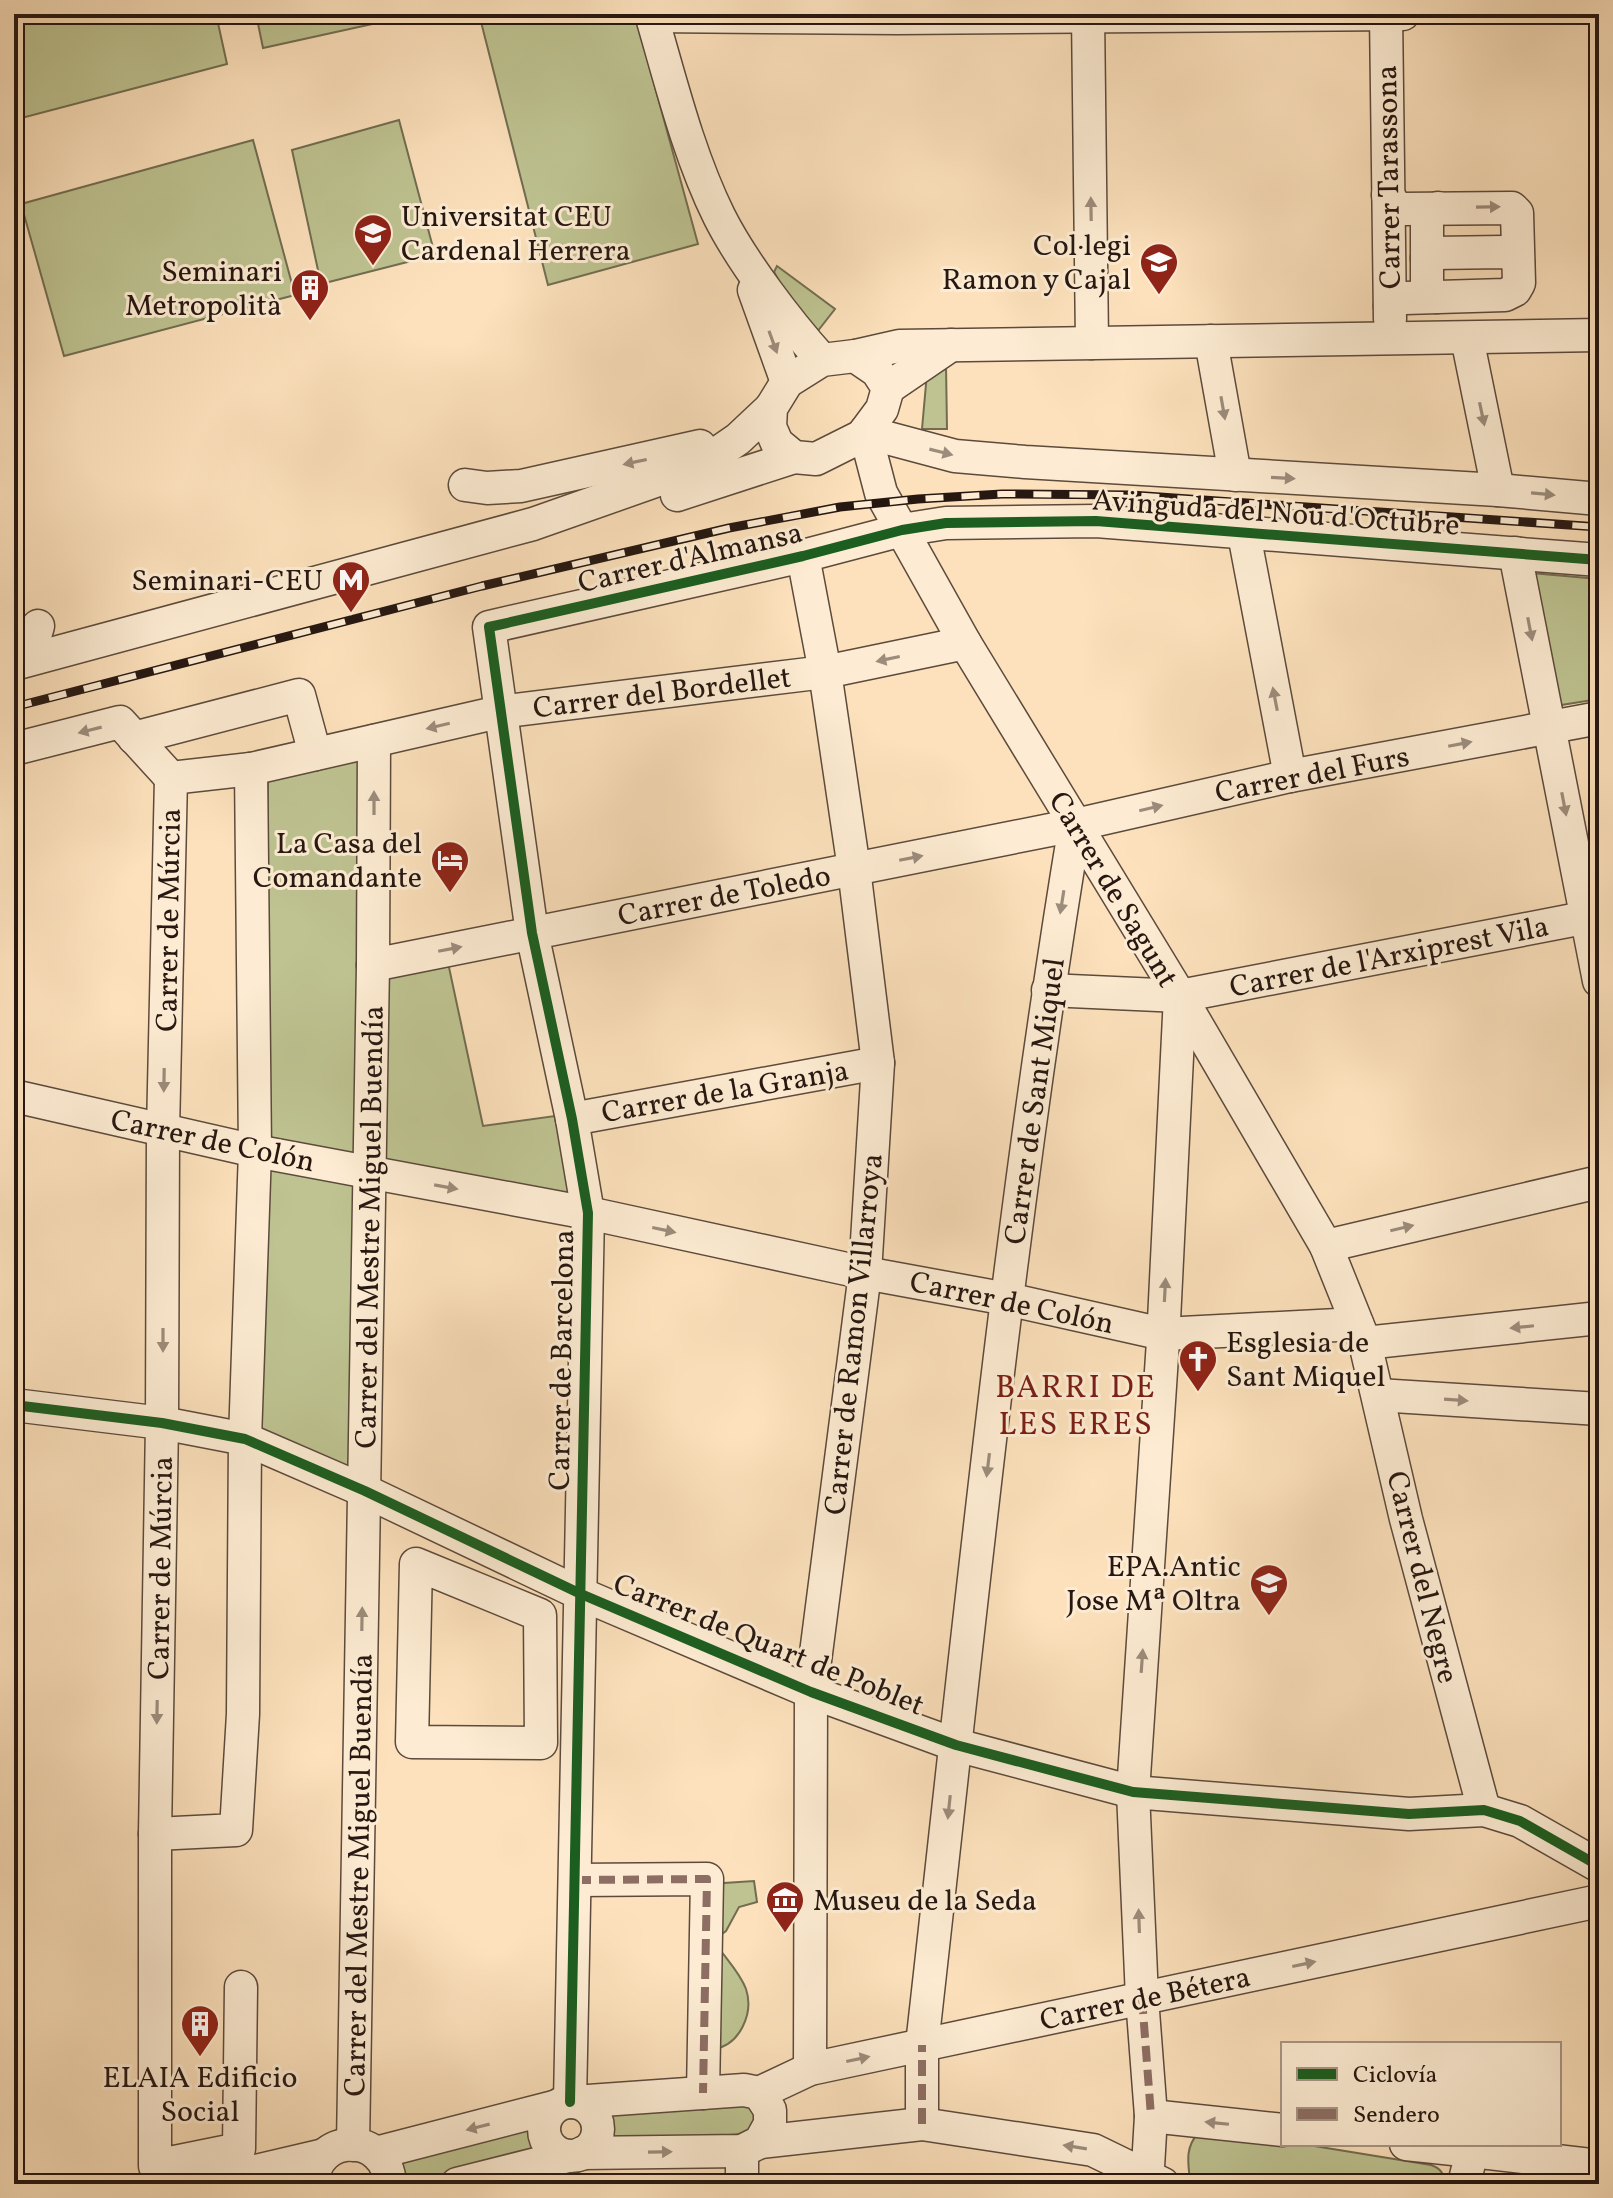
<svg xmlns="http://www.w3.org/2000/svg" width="1613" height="2198" font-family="Vollkorn,serif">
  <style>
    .green { fill: #bec391; stroke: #726d51; stroke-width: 2 }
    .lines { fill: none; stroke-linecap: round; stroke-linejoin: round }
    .minor-casing { stroke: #5c4a3c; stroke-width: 35 }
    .minor { stroke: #fdecd3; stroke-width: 32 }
    .rail-casing { stroke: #261711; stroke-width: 9 }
    .rail { stroke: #fdecd3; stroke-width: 6; stroke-dasharray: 18; stroke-linecap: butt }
    .quiet { stroke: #8d6e63; stroke-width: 8; stroke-dasharray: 16 8; stroke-linecap: butt }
    .cycleway-casing { stroke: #fdecd3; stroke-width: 15 }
    .cycleway { stroke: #1b5e20; stroke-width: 10 }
    .oneway { fill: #9c8c7c }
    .labels { text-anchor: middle; stroke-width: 6; stroke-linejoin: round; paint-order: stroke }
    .street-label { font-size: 30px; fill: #261711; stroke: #fdecd3 }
    .poi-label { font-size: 30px; fill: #261711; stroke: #fdecd3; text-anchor: end }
    .neighbourhood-label { font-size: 32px; letter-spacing: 2px; fill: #7a1f14; stroke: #fdecd3 }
  </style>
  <rect width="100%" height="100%" fill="#fce1bc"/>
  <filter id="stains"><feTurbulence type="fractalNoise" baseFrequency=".0025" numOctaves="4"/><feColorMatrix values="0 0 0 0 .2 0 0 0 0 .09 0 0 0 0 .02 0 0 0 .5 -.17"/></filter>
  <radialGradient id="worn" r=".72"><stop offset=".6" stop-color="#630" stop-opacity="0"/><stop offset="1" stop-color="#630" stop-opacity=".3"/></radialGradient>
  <!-- green -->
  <g class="green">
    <polygon points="14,14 216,14 227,64 14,120"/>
    <polygon points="256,14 375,14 377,23 263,48"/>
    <polygon points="479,14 635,14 698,244 548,285"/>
    <polygon points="399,120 435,255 321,284 292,150"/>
    <polygon points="253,140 295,295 64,356 21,204"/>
    <polygon points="777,266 835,309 817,332 793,306 774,272"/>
    <polygon points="946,365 947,429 922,429 927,373"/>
    <polygon points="1531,573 1599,579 1599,699 1555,706"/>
    <polygon points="367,754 363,1167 260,1147 268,779"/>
    <polygon points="447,958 483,1126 562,1115 579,1207 373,1171 378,971"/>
    <polygon points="261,1156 362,1178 358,1484 252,1436"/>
    <polygon points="754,1881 757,1902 739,1907 726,1931 719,1936 718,1890 724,1883"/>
    <path d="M 721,1951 C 730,1963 741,1975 746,1989 C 754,2013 740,2045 714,2049 Z"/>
    <polygon points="742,2099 755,2107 756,2125 744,2134 603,2143 605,2121 600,2111"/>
    <polygon points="532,2119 531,2130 540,2155 427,2184 399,2184 398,2153"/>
    <path d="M 1198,2133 L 1283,2144 L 1302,2144 L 1431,2165 C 1440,2168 1445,2174 1445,2184 L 1195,2184 L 1190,2181 C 1188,2162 1185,2148 1198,2133 Z"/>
  </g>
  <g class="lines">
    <defs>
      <g id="minor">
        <path d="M 651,14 C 671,82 688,153 719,216 C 742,262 788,322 822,360"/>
        <polyline points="1088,14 1092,343"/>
        <polyline points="1386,14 1390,319"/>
        <polyline points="652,16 898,18 1403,14"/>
        <polyline points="1388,195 1395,206 1403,209 1512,208 1517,213 1519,283 1515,290 1505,295 1405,298 1394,300 1390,306"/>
        <polyline points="1427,258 1433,253 1504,252 1515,255 1518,263"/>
        <polyline points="754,290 787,382"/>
        <polyline points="1436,297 1429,294 1427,289 1427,218 1428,213 1438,208"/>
        <polyline points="1467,338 1498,490"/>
        <polyline points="1211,341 1235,475"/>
        <polyline points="855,356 899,346 1599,335"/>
        <polygon points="855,356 877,371 888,388 882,409 862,436 816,459 794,457 777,443 770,427 771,408 787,382 822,360"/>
        <polyline points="888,388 951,345"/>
        <polyline points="865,432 955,456 1025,462 1498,490 1599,499"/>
        <polyline points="862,436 870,451 881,493 965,643 1180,996 1326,1246 1365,1343 1406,1519 1484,1810"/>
        <polyline points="465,485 487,488 521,486 700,446"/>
        <polyline points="677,495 794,457"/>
        <polyline points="1244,534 1290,776"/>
        <polyline points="1515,553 1599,981"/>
        <polyline points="803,556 825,672 854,869 878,1063 865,1273 811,1692 810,2069"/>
        <polyline points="14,651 33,643 38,626"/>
        <polyline points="14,664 533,524 675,474 709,459 738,439 771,408"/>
        <polyline points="134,738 299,695 315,754"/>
        <polyline points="14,749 120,722 171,778"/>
        <polyline points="171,778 163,1131 162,1423 155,1834 155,2166 239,2149 241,1987"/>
        <polyline points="171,778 251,769 499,712 825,672 965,643"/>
        <polyline points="373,965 1075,825 1290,776 1599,718"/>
        <polyline points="1048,990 1180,996 1599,915"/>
        <polyline points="14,1096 255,1151 588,1213 865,1273 1007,1299 1163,1334 1357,1324"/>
        <polyline points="572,1119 878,1063"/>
        <polyline points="1326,1246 1599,1182"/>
        <polyline points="1365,1343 1599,1318"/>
        <polyline points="1378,1395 1599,1409"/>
        <polyline points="14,1405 162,1423 245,1439 365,1491 581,1594 811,1692 956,1745 1133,1792 1409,1814 1484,1810 1520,1821 1599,1866"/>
        <polygon points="416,1564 540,1615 541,1743 412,1742"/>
        <polyline points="155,1834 236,1830 243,1714 245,1439 255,1151 251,769"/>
        <polyline points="575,1880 707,1879 703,2093"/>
        <polyline points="759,2093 810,2069 1599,1901"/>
        <circle cx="571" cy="2129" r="27"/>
        <polyline points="570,2102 588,1213 572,1119 532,933 489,627 803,556 902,530 946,523 1096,521 1599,560"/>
        <polyline points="574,2102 744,2090 759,2093 770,2110 770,2124 760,2142 742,2151 582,2153"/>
        <polyline points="1151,2116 1283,2130"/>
        <path d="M 922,2124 L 922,2045 C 968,1638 1008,1229 1075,825"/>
        <polyline points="760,2142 922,2124 1093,2150 1163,2184"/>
        <polyline points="1406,2144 1472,2151 1464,2184"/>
        <polyline points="353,2145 373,965 374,741"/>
        <polyline points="742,2151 742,2184"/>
        <polyline points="1472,2151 1599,2166"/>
        <polyline points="376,2153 554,2107"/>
        <polyline points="201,2184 324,2155"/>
        <path d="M 313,2184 C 313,2133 387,2130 390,2184"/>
        <polyline points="457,2184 568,2156"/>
        <polyline points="1147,2184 1151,2116 1142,1998 1133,1792 1163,1341 1180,996"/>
      </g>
    </defs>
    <!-- minor casing -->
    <use href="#minor" class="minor-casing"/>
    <!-- minor -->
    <use href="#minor" class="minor"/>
    <defs>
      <polyline id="rail" points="14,707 482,586 729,528 840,507 918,499 1002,494 1131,495 1599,527"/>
    </defs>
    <!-- rail casing -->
    <use href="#rail" class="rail-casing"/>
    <!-- rail -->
    <use href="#rail" class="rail"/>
    <!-- quiet -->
    <g class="quiet">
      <polyline points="575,1880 707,1879 703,2093"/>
      <polyline points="1142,1998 1151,2116"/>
      <polyline points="922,2124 922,2045"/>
    </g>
    <defs>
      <g id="cycleway">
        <polyline points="14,1405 162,1423 245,1439 365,1491 581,1594 811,1692 956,1745 1133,1792 1409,1814 1484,1810 1520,1821 1599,1866"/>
        <polyline points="570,2102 588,1213 572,1119 532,933 489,627 803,556 902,530 946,523 1096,521 1599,560"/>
      </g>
    </defs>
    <!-- cycleway casing -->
    <use href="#cycleway" class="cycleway-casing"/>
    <!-- cycleway -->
    <use href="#cycleway" class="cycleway"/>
  </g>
  <!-- one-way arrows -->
  <defs><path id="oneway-solid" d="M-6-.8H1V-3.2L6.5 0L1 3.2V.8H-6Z" transform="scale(2)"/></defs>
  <g class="oneway">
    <use href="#oneway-solid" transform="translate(1488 207) rotate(-1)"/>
    <use href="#oneway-solid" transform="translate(1091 209) rotate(-91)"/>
    <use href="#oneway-solid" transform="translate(773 342) rotate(70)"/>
    <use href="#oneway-solid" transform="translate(1223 408) rotate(80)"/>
    <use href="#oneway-solid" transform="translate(1482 414) rotate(78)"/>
    <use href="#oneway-solid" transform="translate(941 452) rotate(14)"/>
    <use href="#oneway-solid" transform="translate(635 462) rotate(168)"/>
    <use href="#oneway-solid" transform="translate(1283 478) rotate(3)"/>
    <use href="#oneway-solid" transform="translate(1543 494) rotate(5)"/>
    <use href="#oneway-solid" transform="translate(1530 629) rotate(79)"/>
    <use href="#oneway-solid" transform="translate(888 659) rotate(168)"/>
    <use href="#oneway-solid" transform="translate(1275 699) rotate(-101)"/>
    <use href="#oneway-solid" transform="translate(438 726) rotate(167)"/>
    <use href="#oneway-solid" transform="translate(90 730) rotate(166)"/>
    <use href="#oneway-solid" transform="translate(1460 744) rotate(-11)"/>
    <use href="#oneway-solid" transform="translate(374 803) rotate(-90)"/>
    <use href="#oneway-solid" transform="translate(1564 804) rotate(79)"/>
    <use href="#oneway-solid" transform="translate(1151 808) rotate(-13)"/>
    <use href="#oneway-solid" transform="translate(911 858) rotate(-11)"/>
    <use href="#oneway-solid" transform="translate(1062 902) rotate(99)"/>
    <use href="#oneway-solid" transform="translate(450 949) rotate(-11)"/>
    <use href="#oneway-solid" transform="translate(164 1080) rotate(91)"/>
    <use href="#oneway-solid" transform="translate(446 1187) rotate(10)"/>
    <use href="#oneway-solid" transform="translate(1402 1228) rotate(-13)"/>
    <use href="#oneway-solid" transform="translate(664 1230) rotate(12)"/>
    <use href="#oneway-solid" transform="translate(1165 1290) rotate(-87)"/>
    <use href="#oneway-solid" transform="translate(1522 1327) rotate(174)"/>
    <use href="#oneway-solid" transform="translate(163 1340) rotate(90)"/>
    <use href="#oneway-solid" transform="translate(1456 1400) rotate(4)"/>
    <use href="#oneway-solid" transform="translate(988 1465) rotate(97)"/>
    <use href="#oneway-solid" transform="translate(362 1619) rotate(-89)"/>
    <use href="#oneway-solid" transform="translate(1142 1661) rotate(-86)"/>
    <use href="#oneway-solid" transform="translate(157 1712) rotate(91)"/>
    <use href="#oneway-solid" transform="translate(949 1807) rotate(96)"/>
    <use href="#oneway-solid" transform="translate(1139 1921) rotate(-92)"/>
    <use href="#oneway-solid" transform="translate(1304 1964) rotate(-12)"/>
    <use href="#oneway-solid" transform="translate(858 2059) rotate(-12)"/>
    <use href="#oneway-solid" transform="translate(1217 2123) rotate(-174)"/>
    <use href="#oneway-solid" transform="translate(478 2127) rotate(166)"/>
    <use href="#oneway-solid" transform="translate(1075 2147) rotate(-171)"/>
    <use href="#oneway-solid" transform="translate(660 2152) rotate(-1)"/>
  </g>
  <!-- icons -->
  <defs>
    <symbol id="university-pin" viewBox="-11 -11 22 30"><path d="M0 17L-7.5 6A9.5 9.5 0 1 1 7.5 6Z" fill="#8f2418" stroke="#fdecd3"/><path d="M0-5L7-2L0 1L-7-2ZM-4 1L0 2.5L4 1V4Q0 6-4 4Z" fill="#fff"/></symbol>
    <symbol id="school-pin" viewBox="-11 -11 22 30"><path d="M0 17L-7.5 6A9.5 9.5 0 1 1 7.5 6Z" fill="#8f2418" stroke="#fdecd3"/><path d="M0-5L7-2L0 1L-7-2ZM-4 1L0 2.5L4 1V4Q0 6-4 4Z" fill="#fff"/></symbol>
    <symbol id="building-pin" viewBox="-11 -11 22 30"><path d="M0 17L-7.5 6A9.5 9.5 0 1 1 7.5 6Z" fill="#8f2418" stroke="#fdecd3"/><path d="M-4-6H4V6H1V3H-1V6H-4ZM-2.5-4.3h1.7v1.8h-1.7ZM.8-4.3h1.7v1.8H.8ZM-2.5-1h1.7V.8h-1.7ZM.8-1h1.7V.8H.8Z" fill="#fff"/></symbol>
    <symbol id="metro-pin" viewBox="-11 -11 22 30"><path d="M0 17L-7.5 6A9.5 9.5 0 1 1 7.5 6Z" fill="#8f2418" stroke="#fdecd3"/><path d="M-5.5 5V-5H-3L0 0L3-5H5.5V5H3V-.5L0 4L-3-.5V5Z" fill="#fff"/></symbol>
    <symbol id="hotel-pin" viewBox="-11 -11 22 30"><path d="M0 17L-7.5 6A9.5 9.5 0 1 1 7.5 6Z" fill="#8f2418" stroke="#fdecd3"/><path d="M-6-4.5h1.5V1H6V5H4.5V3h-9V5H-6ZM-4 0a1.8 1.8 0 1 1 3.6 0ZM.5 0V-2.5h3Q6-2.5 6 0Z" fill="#fff"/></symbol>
    <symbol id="church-pin" viewBox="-11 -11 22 30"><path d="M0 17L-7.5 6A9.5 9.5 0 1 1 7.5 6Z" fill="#8f2418" stroke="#fdecd3"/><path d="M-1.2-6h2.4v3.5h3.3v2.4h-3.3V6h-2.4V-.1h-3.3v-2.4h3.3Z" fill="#fff"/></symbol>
    <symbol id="museum-pin" viewBox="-11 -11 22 30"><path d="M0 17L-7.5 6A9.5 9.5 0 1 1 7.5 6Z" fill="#8f2418" stroke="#fdecd3"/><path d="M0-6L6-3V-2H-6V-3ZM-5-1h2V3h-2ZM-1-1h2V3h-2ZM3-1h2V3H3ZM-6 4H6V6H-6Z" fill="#fff"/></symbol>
  </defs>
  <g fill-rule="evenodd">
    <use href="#university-pin" x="351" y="211" width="44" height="60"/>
    <use href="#school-pin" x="1137" y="240" width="44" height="60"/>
    <use href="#building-pin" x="288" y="266" width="44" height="60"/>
    <use href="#metro-pin" x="329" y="558" width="44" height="60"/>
    <use href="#hotel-pin" x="428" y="838" width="44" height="60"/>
    <use href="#church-pin" x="1176" y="1337" width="44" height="60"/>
    <use href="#school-pin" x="1247" y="1561" width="44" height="60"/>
    <use href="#museum-pin" x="763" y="1878" width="44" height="60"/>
    <use href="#building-pin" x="178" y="2002" width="44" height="60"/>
  </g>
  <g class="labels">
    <!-- street labels -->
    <g class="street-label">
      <text transform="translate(1388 177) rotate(-91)" y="10">Carrer Tarassona</text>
      <text transform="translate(1276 512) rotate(4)" y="10">Avinguda del Nou d'Octubre</text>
      <text transform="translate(690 557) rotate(-13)" y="10">Carrer d'Almansa</text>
      <text transform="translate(662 692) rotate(-7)" y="10">Carrer del Bordellet</text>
      <text transform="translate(1312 774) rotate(-11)" y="10">Carrer del Furs</text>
      <text transform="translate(1114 889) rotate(59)" y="10">Carrer de Sagunt</text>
      <text transform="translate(724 895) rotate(-11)" y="10">Carrer de Toledo</text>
      <text transform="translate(168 920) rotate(-89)" y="10">Carrer de Múrcia</text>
      <text transform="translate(1389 956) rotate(-11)" y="10">Carrer de l'Arxiprest Vila</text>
      <text transform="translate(725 1091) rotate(-10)" y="10">Carrer de la Granja</text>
      <text transform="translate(1034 1101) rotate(-82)" y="10">Carrer de Sant Miquel</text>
      <text transform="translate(213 1140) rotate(12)" y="10">Carrer de Colón</text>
      <text transform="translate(369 1227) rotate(-89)" y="10">Carrer del Mestre Miguel Buendía</text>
      <text transform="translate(1012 1302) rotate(12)" y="10">Carrer de Colón</text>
      <text transform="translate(853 1334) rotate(-84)" y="10">Carrer de Ramon Villarroya</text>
      <text transform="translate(561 1360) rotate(-89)" y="10">Carrer de Barcelona</text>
      <text transform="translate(160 1568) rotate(-89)" y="10">Carrer de Múrcia</text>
      <text transform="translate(1423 1577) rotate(76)" y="10">Carrer del Negre</text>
      <text transform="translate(769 1644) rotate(22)" y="10">Carrer de Quart de Poblet</text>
      <text transform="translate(358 1875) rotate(-89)" y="10">Carrer del Mestre Miguel Buendía</text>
      <text transform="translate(1145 1998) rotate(-12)" y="10">Carrer de Bétera</text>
    </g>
    <!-- poi labels -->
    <g class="poi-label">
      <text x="401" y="226" text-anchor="start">Universitat CEU<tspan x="401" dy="34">Cardenal Herrera</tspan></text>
      <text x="1131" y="255">Col·legi<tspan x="1131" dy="34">Ramon y Cajal</tspan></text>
      <text x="282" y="281">Seminari<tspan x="282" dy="34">Metropolità</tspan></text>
      <text x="323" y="590">Seminari-CEU</text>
      <text x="422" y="853">La Casa del<tspan x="422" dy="34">Comandante</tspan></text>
      <text x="1226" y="1352" text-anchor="start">Esglesia de<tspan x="1226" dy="34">Sant Miquel</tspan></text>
      <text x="1241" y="1576">EPA.Antic<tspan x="1241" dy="34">Jose Mª Oltra</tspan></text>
      <text x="813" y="1910" text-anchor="start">Museu de la Seda</text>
      <text x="200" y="2087" text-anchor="middle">ELAIA Edificio<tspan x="200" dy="34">Social</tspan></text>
    </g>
    <!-- neighbourhood labels -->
    <g class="neighbourhood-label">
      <text x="1076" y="1397">BARRI DE<tspan x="1076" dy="37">LES ERES</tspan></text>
    </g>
  </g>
  <!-- margin -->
  <rect width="1613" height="2198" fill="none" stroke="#fce1bc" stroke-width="48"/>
  <rect x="16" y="16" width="1581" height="2166" fill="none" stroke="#261711" stroke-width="4"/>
  <rect x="24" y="24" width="1565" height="2150" fill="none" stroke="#261711" stroke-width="2"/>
  <!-- legend -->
  <rect x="1281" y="2042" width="280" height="104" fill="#fdecd3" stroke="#a79785" stroke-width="2"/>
  <rect x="1297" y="2068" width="40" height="12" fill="#1b5e20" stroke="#a79785" stroke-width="2"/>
  <text x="1353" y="2082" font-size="24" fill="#261711">Ciclovía</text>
  <rect x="1297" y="2108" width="40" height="12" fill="#8d6e63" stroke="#a79785" stroke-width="2"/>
  <text x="1353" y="2122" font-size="24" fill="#261711">Sendero</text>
  <rect width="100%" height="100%" filter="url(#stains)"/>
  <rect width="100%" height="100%" fill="url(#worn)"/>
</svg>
